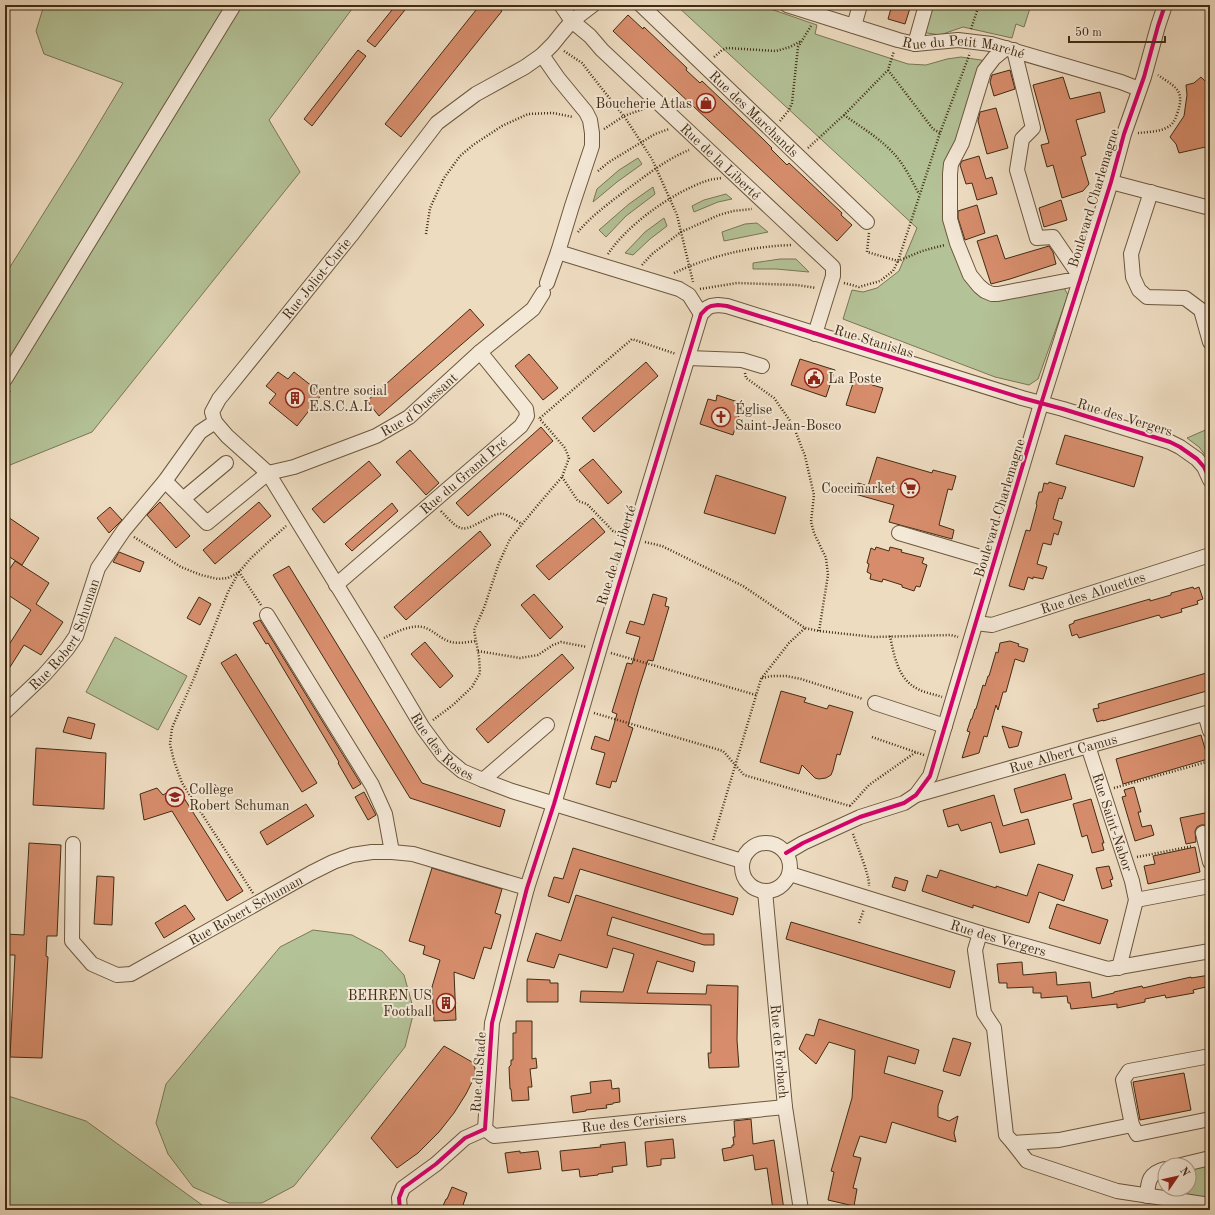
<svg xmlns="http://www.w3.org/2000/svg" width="1215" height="1215" font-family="'Old Standard TT',serif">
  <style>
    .green { fill: #b4c297; stroke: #7a7755 }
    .building { fill: #d78d6c; stroke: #412c13 }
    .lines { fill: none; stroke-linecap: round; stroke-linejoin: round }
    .minor-casing { stroke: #6c583e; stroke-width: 16 }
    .path { stroke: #412c13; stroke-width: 2.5; stroke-dasharray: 1 2; stroke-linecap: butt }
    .minor { stroke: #f4e8d7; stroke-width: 14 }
    .cycleway-casing { stroke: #f4e8d7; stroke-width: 6 }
    .cycleway { stroke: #d6006c; stroke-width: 4 }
    .labels { text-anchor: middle; stroke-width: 4; stroke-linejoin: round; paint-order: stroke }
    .street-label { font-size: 14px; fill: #412c13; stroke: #f4e8d7 }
    .poi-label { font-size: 14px; fill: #412c13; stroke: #f4e8d7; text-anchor: start }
  </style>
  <rect width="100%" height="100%" fill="#eedcc1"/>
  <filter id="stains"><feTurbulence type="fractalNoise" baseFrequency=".005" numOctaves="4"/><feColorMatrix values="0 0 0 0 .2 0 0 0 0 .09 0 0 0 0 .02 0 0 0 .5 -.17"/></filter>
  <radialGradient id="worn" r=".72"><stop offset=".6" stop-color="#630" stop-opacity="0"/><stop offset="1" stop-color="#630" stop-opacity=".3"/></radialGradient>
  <!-- green -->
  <g class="green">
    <polygon points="44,5 355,5 269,120 300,172 92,432 5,467 5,275 80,155 123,83 44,54 36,31"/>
    <polygon points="676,5 759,5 817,25 815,34 908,64 926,65 947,59 961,57 987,61 944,207 978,293 994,301 1063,286 1068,295 1038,379 1029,385 995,377 843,319 852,290 863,292 877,288 899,271 917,228"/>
    <polygon points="923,5 1031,5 1024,27 1016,24 1012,38 963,27 940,35 914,31"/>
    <polygon points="638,158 642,164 617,182 593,202 597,189 619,170"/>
    <polygon points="653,187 655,194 626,216 606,237 599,230 629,204"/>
    <polygon points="726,194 732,199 718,202 694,212 692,206 704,200"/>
    <polygon points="664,218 667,226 650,239 633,255 625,253 645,232"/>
    <polygon points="757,223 768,232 724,241 722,232 745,224"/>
    <polygon points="780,259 796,259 809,272 776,269 753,269 753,263"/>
    <polygon points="1210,428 1210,461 1199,447 1187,438"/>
    <polygon points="115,637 187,676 158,730 86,692"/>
    <polygon points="313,930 352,935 382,951 404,975 414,1011 405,1047 294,1186 262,1203 229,1203 193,1187 168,1154 156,1123 166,1084 280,947"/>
    <polygon points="5,1095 86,1121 209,1210 5,1210"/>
    <polygon points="1210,1165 1210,1199 1165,1189 1189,1189 1189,1169"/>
  </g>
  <!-- building -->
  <g class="building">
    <polygon points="396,5 409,5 375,47 367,41"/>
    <polygon points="480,5 494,5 502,11 401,137 385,124"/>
    <polygon points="892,5 911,5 905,24 888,19"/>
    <polygon points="628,15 643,29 644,27 687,68 686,70 700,83 702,81 762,138 772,148 771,149 787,165 789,163 842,213 841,215 852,225 837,241 613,31"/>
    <polygon points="358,50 366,56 312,126 304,119"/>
    <polygon points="1010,70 1015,89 994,96 990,82 992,75"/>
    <polygon points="1063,77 1070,99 1100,92 1105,112 1076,120 1086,155 1081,157 1089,184 1083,191 1062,198 1053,165 1047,167 1041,145 1049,143 1033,85"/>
    <polygon points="1201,77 1210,86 1210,146 1179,153 1176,144 1170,137 1184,116 1187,95 1186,85 1194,83"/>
    <polygon points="996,108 1008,148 987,154 978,121 980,112"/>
    <polygon points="979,156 986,179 992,177 997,194 977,200 972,183 966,184 960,165 962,161"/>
    <polygon points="1061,200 1067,220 1044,227 1039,208"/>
    <polygon points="977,205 985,233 965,240 958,218 958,211"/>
    <polygon points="997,235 1005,259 1049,246 1053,252 1056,264 1010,279 991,284 977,241"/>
    <polygon points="470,309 484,325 379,416 367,401"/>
    <polygon points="529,354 558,388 543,400 515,366"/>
    <polygon points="800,359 835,370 826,397 791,385"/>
    <polygon points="646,362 658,376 594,432 582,418"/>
    <polygon points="278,372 288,379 294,372 322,394 297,426 269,403 276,394 266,386"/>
    <polygon points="855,377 872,383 872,385 883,388 875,413 846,405"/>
    <polygon points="717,395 738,402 736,407 741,409 733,435 700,424 708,399 716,401"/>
    <polygon points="541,427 553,441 468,516 456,503"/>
    <polygon points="1065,435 1143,457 1134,487 1056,464"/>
    <polygon points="410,450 439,483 426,495 396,462"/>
    <polygon points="877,457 932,473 933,470 956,476 952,490 948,489 939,525 954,530 952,539 889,522 894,505 855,494 858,483 868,486"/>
    <polygon points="593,459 622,492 608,504 579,470"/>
    <polygon points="369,461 381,475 324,523 312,509"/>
    <polygon points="716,475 786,497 775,534 704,513"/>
    <polygon points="1049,482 1066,487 1062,499 1059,498 1053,519 1062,522 1058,535 1054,533 1051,545 1043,543 1037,564 1047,567 1043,579 1033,577 1033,579 1028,577 1024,590 1009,586 1026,530 1030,531 1037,505 1036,504 1039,492 1042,492 1044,483 1048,484"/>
    <polygon points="160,502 190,536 176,548 147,515"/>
    <polygon points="259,502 271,516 215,564 203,550"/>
    <polygon points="392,503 398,511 352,551 345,544"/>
    <polygon points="110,507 122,520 109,533 97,518"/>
    <polygon points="5,515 39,538 22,565 5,554"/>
    <polygon points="593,518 605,532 549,580 536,566"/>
    <polygon points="480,531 491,545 406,620 394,607"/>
    <polygon points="876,547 889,551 890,547 902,550 901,552 924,558 922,563 927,565 920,587 916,586 914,591 902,587 902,585 883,579 882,582 870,579 871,574 867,572 869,564 867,563 871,548 875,550"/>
    <polygon points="119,552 144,562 140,572 113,562"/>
    <polygon points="15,561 49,583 36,604 63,622 41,655 24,645 5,675 5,651 31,610 5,593 5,576"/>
    <polygon points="289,566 422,783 505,810 500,827 410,798 273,575"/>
    <polygon points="1193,587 1194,589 1199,587 1203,599 1197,601 1198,604 1181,609 1182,612 1161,618 1159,615 1079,638 1077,634 1072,636 1069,625 1074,623 1074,621 1150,599 1150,601 1171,595 1171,593"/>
    <polygon points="534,594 563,627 550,639 521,605"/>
    <polygon points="653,594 667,598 665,606 669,607 653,661 648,660 639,688 628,726 633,728 616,782 612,781 610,788 596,784 605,753 591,749 595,736 609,741 617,714 612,712 627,663 632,664 640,637 626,633 630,621 644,625"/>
    <polygon points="199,597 211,604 200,625 187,618"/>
    <polygon points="260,620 361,784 353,789 338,763 339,762 268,643 266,644 253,623"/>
    <polygon points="1010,641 1019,644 1018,646 1028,649 1024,662 1015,659 1006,692 1003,692 998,710 996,705 987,737 984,736 979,753 962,758 970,732 967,731 971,719 972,719 975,709 976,709 983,685 985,686 988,676 989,676 996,652 998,653 1000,643"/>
    <polygon points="425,642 453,676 440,688 411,654"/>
    <polygon points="236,654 317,783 302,792 221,663"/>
    <polygon points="562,654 574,668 488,743 476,729"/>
    <polygon points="1210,672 1210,690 1103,721 1103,720 1097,722 1093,709 1099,708 1098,704"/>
    <polygon points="781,691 806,698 804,702 827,709 829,705 853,712 840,755 837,754 833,770 831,775 826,778 819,779 815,778 802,765 799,774 760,762"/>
    <polygon points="68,717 95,724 91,739 63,732"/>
    <polygon points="1002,726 1022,732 1018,746 1009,748"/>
    <polygon points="1201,735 1208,759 1123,784 1116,759"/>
    <polygon points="36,748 106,753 104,809 33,805"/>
    <polygon points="1065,774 1072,799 1021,813 1014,789"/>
    <polygon points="177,787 243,891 227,901 172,811 144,820 140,794 157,788 163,795"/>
    <polygon points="1134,787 1141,812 1138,812 1142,827 1151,825 1154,835 1135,841 1122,797 1126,796 1124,790"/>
    <polygon points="364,792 376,815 368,820 355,797"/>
    <polygon points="994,795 1003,826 1028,819 1035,844 1000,853 991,822 961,831 958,824 948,827 943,810"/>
    <polygon points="1091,799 1104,843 1102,843 1104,850 1092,853 1087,835 1082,837 1073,804"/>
    <polygon points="306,804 314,816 267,845 260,832"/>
    <polygon points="1210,812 1210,829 1205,825 1201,825 1197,827 1195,831 1196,842 1186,844 1180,818"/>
    <polygon points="29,843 61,845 57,936 47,936 46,956 48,957 42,1058 10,1057 15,955 5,955 5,934 24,935"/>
    <polygon points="1195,847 1200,872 1148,884 1144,866 1155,864 1153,856"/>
    <polygon points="573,848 738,898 733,915 580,869 569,903 548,896 554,877 563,879"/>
    <polygon points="1038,864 1073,875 1064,901 1039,892 1029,923 973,905 973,908 922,891 927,875 937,878 940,870 996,888 996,886 1027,896"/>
    <polygon points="1109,866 1113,879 1110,880 1112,886 1102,889 1096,868"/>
    <polygon points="432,868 502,889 495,913 501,915 491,949 484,947 474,979 454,972 456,1020 434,1021 432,987 440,960 423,954 425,946 409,941"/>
    <polygon points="97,876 114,877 112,925 94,924"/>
    <polygon points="895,877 908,881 905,891 892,887"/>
    <polygon points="576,895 703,934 714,934 714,945 704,945 612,917 607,935 695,962 693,972 657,961 647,993 706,994 707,985 738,986 737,1040 739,1067 709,1068 708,1053 711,1053 711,1005 580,1002 581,991 623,992 634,954 613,948 607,968 559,954 554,968 527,961 536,933 561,941"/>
    <polygon points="1057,904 1108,920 1100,944 1049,928"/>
    <polygon points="185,905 195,919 164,938 155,923"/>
    <polygon points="791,922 955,971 950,988 786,939"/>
    <polygon points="1022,962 1023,975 1056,972 1057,985 1090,982 1092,998 1114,993 1114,992 1142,986 1143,988 1191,977 1191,978 1210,975 1210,986 1193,990 1194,993 1166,998 1165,995 1145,999 1145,1002 1117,1008 1117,1004 1071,1009 1070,1003 1068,1003 1067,996 1041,998 1041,993 1033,993 1033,987 1007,988 1007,983 999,983 997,964"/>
    <polygon points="527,979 550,980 550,983 558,983 558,1002 527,1002"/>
    <polygon points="819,1019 919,1050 915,1064 888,1056 884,1073 943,1091 938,1106 938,1117 949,1121 958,1116 954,1133 956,1142 892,1122 886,1143 860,1136 853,1156 861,1158 853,1188 857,1189 854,1206 828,1200 834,1172 831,1171 852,1098 855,1050 829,1042 816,1064 799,1049 806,1034 814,1036"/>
    <polygon points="516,1021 532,1021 532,1059 536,1058 537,1068 530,1069 532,1087 528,1087 529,1100 512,1101 511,1089 510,1089 509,1067 511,1065 511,1060 513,1060 513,1033 516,1033"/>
    <polygon points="953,1038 971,1043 960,1076 943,1071"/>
    <polygon points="444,1046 472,1062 475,1068 475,1074 473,1080 466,1094 454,1113 439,1132 418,1153 397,1168 371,1138"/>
    <polygon points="1184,1073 1191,1110 1140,1120 1133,1082"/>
    <polygon points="611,1080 612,1089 619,1088 620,1102 613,1103 613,1104 606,1105 607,1108 586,1110 586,1111 573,1113 571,1096 591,1093 590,1082"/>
    <polygon points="751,1119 753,1144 774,1140 784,1210 773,1210 767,1168 755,1170 753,1155 724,1161 722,1149 732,1147 732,1145 734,1145 733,1137 735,1137 734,1121"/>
    <polygon points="673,1139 675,1158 661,1159 661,1165 647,1167 645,1142"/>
    <polygon points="625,1142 627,1165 612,1167 613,1172 598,1174 598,1175 580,1177 579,1169 562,1171 560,1151 601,1147 600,1145"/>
    <polygon points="520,1151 520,1153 538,1151 541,1169 508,1173 505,1153"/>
    <polygon points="452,1187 467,1193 463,1205 474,1208 473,1210 443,1210 443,1208 442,1208 446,1199 447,1199"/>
  </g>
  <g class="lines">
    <defs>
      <g id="minor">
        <path id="s1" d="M 561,5 L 572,21 L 590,36 L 602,50 L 833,267 L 833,276 L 815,334"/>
        <path id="s2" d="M 641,5 L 867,222"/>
        <path id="s3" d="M 787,5 L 898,40 L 915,44 L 958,40 L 991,44 L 1121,82 L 1139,89"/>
        <polyline points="854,26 860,5"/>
        <polyline points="915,44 926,5"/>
        <polyline points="1006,48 994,58 984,71 962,143 951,164 950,174 950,219 957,243 970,275 979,286 985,291 992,294 998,294 1081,278 1053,237 1037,238 1017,170 1022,139 1033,128 1014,50"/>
        <polyline points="542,55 558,78 586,112 590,120 592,133 592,146 572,206 558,252 547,283"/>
        <polyline points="1111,182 1210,208"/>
        <polyline points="1151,192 1131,254 1133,277 1139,290 1147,297 1185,298 1201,310 1210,342"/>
        <polyline points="558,252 679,289 689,295 701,314"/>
        <polyline points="688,358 742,360 762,366"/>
        <polyline points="5,379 234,5"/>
        <path id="s4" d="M 215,422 L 227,436 L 268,473 L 373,644 L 423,728 L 443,755 L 462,771 L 483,780 L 512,791 L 742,861"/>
        <path id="s5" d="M 165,481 L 207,523 L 268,473 L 294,467 L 376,436 L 409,417 L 480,352 L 533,309 L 543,293"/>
        <polyline points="183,499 226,463"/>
        <polyline points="899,533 994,561"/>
        <path id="s6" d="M 336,585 L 521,426 L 527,416 L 526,409 L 480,352"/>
        <polyline points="267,615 372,785 385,814 392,852"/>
        <path id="s7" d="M 976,623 L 992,625 L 1210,555"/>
        <polyline points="875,703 945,726"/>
        <path id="s8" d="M 5,712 L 44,675 L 67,649 L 76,636 L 98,568 L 124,530 L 165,481 L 200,432 L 215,422 L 212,412 L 219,399 L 353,233 L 437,123 L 476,94 L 525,67 L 542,55 L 553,44 L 561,34 L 572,21 L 593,5"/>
        <polyline points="1205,714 1210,731"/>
        <path id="s9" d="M 1088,746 L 1132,881 L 1136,900 L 1119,968"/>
        <polyline points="483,780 547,725"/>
        <path id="s10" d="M 916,795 L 1088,746 L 1210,712"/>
        <polyline points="1203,833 1210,862"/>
        <circle cx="766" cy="867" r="24"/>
        <path id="s11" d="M 73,844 L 72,941 L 92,964 L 117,975 L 131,974 L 311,873 L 333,862 L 352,855 L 372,852 L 392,852 L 413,854 L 527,888"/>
        <polyline points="786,853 803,843 860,817 904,803 916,795 930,776 1041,404 1111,182 1124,134 1144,77 1158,26 1165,5"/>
        <path id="s12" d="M 790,874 L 980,933 L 1108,969 L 1210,951"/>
        <path id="s13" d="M 765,891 L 785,1107 L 801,1210"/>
        <polyline points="1136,900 1210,886"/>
        <polyline points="980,933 975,950 984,1013 994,1028 1006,1135 1013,1143 1059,1140 1132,1125"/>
        <polyline points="1210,1056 1129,1071 1123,1080 1132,1125 1137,1134 1210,1119"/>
        <path id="s14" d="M 485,1129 L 494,1136 L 785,1107"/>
        <polyline points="1013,1143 1027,1161 1117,1191 1210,1205"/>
        <polyline points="1181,1165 1210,1158"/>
        <path d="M 1147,1196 C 1148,1181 1149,1173 1165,1169"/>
        <polyline points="400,1210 399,1198 403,1188 436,1164 465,1138 485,1129 492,1023 527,888 554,804 603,637 701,314 707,308 711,306 718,305 727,306 1022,398 1063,409 1170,442 1180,447 1197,459 1204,467 1210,480"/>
      </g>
    </defs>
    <!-- minor casing -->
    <use href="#minor" class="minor-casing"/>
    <!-- path -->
    <g class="path">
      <polyline points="971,29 979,5"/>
      <polyline points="564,51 582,63 592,76 626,119 652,159 677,215 693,282"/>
      <polyline points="714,57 722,50 727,48 776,51 790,47 801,41"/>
      <polyline points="888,70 933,129 940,133"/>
      <path d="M 844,115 C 865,130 890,144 904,167 C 910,176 914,185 919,194"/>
      <polyline points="780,121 789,110 792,103 798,47 811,26"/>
      <polyline points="604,129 624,116 646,108"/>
      <path d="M 1138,133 C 1147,132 1158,132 1166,128 C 1173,125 1175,120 1177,114 C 1186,90 1175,87 1158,75"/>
      <polyline points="808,148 844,115 888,70 894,51"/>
      <polyline points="598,171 609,162 655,134 669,129"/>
      <path d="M 578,232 C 592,215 612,201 629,188 C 648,174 667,159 689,150"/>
      <polyline points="869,233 867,252 898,261 922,251 945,245"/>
      <polyline points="426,234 430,208 444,178 460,156 473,145 502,126 528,114 553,113 573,117"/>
      <path d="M 608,254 C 628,224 672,193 706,181 C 711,179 716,179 721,178"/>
      <polyline points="642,265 652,254 681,232 719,215 733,211 752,209"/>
      <path d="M 674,273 C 713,255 748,247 791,245"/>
      <polyline points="844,283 859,287 880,281 893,271 898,261 940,133 970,53"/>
      <polyline points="700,289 737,283 797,285 816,288"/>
      <polyline points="745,373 746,378 774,398 793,425 805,456 814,495 811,522 814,533 826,558 828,575 819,631"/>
      <polyline points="5,399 10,391"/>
      <polyline points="540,418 632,339 676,354"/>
      <polyline points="562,477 578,501 587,504 613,531 621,534"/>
      <path d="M 441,511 C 462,534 462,532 488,518 C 492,516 498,513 503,514 C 507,514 518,522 522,524"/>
      <polyline points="134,537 181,567 201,575 218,579 228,578 239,572 261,605"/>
      <polyline points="645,542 662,546 743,586 805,628 819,631 874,637 951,635 958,637"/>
      <path d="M 890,636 C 894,655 898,680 918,689 C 925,693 934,694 942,697"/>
      <path d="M 384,638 C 396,632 413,623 426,628 C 435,632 441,639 451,642 C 458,644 468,642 476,641"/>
      <polyline points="478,651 520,658 538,655 553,645 561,642 587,647"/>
      <polyline points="611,653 756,695"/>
      <polyline points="762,678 772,676 786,676 801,679 863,699"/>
      <polyline points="594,713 723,751 744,775 850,806"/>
      <polyline points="433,720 453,705 472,687 480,673 479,657 474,630 484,608 499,563 510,539 537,506 562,477 569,458 565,448 539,418"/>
      <polyline points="872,737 924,755"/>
      <polyline points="1114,788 1210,761"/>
      <polyline points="850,806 869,785 916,752"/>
      <path d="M 853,834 C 857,846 870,876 869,886"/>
      <polyline points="713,840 761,679 789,643 805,628"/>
      <polyline points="1137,857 1193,846"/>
      <polyline points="253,893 182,783 174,761 170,744 172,728 194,678 228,592 239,572 251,558 286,526"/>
      <polyline points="859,923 864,909"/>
    </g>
    <!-- minor -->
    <use href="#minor" class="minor"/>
    <defs>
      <g id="cycleway">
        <polyline points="786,853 803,843 860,817 904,803 916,795 930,776 1041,404 1111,182 1124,134 1144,77 1158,26 1165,5"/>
        <polyline points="400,1210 399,1198 403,1188 436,1164 465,1138 485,1129 492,1023 527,888 554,804 603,637 701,314 707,308 711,306 718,305 727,306 1022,398 1063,409 1170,442 1180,447 1197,459 1204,467 1210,480"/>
      </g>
    </defs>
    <!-- cycleway casing -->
    <use href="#cycleway" class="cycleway-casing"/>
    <!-- cycleway -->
    <use href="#cycleway" class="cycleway"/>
  </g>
  <!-- icons -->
  <defs>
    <symbol id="shop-ring" viewBox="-11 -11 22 22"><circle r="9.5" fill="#f4e8d7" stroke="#8f2418" stroke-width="1.5"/><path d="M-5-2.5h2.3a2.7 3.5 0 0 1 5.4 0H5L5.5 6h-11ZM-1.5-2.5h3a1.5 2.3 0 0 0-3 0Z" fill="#8f2418"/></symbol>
    <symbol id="civic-ring" viewBox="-11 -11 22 22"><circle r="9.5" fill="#f4e8d7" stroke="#8f2418" stroke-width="1.5"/><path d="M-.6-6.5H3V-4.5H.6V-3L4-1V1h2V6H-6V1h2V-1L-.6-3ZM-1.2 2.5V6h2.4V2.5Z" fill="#8f2418"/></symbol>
    <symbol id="building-ring" viewBox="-11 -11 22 22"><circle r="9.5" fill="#f4e8d7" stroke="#8f2418" stroke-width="1.5"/><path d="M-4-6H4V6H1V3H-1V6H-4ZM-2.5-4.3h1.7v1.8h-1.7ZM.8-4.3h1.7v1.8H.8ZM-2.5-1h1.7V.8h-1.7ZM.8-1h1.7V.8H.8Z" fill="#8f2418"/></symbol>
    <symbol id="church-ring" viewBox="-11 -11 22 22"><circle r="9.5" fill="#f4e8d7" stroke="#8f2418" stroke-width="1.5"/><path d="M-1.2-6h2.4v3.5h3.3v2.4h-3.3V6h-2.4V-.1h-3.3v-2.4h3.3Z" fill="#8f2418"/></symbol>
    <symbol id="supermarket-ring" viewBox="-11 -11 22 22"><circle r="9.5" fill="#f4e8d7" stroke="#8f2418" stroke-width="1.5"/><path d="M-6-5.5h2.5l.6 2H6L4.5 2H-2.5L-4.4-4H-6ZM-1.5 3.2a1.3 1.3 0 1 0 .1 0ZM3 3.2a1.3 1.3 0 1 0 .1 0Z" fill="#8f2418"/></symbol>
    <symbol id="school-ring" viewBox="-11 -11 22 22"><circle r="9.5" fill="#f4e8d7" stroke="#8f2418" stroke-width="1.5"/><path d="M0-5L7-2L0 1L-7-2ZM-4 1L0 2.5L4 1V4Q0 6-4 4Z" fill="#8f2418"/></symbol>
  </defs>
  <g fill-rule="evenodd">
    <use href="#shop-ring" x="695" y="92" width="22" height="22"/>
    <use href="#civic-ring" x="803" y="367" width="22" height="22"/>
    <use href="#building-ring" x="284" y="387" width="22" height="22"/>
    <use href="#church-ring" x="710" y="406" width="22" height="22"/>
    <use href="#supermarket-ring" x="899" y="477" width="22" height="22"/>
    <use href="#school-ring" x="164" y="786" width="22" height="22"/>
    <use href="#building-ring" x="435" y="992" width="22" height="22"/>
  </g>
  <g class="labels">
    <!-- street labels -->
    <g class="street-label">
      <text dy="5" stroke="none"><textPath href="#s3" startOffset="183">Rue du Petit Marché</textPath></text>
      <text dy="5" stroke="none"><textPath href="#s2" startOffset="157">Rue des Marchands</textPath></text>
      <text dy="5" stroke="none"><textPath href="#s1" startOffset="224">Rue de la Liberté</textPath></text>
      <text transform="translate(1093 198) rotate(-73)" y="5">Boulevard Charlemagne</text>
      <text dy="5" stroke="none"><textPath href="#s8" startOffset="544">Rue Joliot-Curie</textPath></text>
      <text transform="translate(874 341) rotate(17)" y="5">Rue Stanislas</text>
      <text dy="5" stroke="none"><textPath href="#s5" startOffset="306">Rue d'Ouessant</textPath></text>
      <text transform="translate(1125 417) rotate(17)" y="5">Rue des Vergers</text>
      <text dy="5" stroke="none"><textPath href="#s6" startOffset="168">Rue du Grand Pré</textPath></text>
      <text transform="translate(999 508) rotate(-73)" y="5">Boulevard Charlemagne</text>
      <text transform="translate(616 555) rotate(-73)" y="5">Rue de la Liberté</text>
      <text dy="5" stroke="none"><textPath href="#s7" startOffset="122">Rue des Alouettes</textPath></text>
      <text dy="5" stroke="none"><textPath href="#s8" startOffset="100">Rue Robert Schuman</textPath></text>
      <text dy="5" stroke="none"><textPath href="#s4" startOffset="399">Rue des Roses</textPath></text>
      <text dy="5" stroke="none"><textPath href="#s10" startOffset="153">Rue Albert Camus</textPath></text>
      <text dy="5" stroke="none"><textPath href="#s9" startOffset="80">Rue Saint-Nabor</textPath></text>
      <text dy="5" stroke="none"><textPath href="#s11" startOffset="300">Rue Robert Schuman</textPath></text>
      <text dy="5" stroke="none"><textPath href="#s12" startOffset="218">Rue des Vergers</textPath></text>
      <text dy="5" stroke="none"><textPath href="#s13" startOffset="161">Rue de Forbach</textPath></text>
      <text transform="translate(478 1072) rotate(-86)" y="5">Rue du Stade</text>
      <text dy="5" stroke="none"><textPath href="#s14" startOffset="152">Rue des Cerisiers</textPath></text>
    </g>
    <!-- poi labels -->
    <g class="poi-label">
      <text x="692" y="108" text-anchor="end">Boucherie Atlas</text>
      <text x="828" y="383">La Poste</text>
      <text x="309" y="395">Centre social<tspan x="309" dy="16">E.S.C.A.L</tspan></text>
      <text x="735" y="414">Église<tspan x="735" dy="16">Saint-Jean-Bosco</tspan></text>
      <text x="896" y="493" text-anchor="end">Coccimarket</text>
      <text x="189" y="794">Collège<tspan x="189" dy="16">Robert Schuman</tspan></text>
      <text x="432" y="1000" text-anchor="end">BEHREN US<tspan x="432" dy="16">Football</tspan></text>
    </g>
  </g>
  <!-- margin -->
  <rect width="1215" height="1215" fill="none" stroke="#eedcc1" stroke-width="20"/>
  <rect x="6" y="6" width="1203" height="1203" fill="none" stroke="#412c13" stroke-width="2"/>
  <rect x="10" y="10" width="1195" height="1195" fill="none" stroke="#412c13"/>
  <!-- north arrow -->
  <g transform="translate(1177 1177) rotate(56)"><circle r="19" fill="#f4e8d7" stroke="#ac9d89"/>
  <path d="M0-3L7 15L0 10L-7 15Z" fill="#8f2418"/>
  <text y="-6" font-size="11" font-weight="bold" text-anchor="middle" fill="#412c13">N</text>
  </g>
  <!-- scale -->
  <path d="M1069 36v6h96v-6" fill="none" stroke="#412c13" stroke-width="2"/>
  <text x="1075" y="36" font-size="12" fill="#412c13" stroke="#f4e8d7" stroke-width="3" paint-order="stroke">50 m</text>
  <rect width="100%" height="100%" filter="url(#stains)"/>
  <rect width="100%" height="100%" fill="url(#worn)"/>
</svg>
